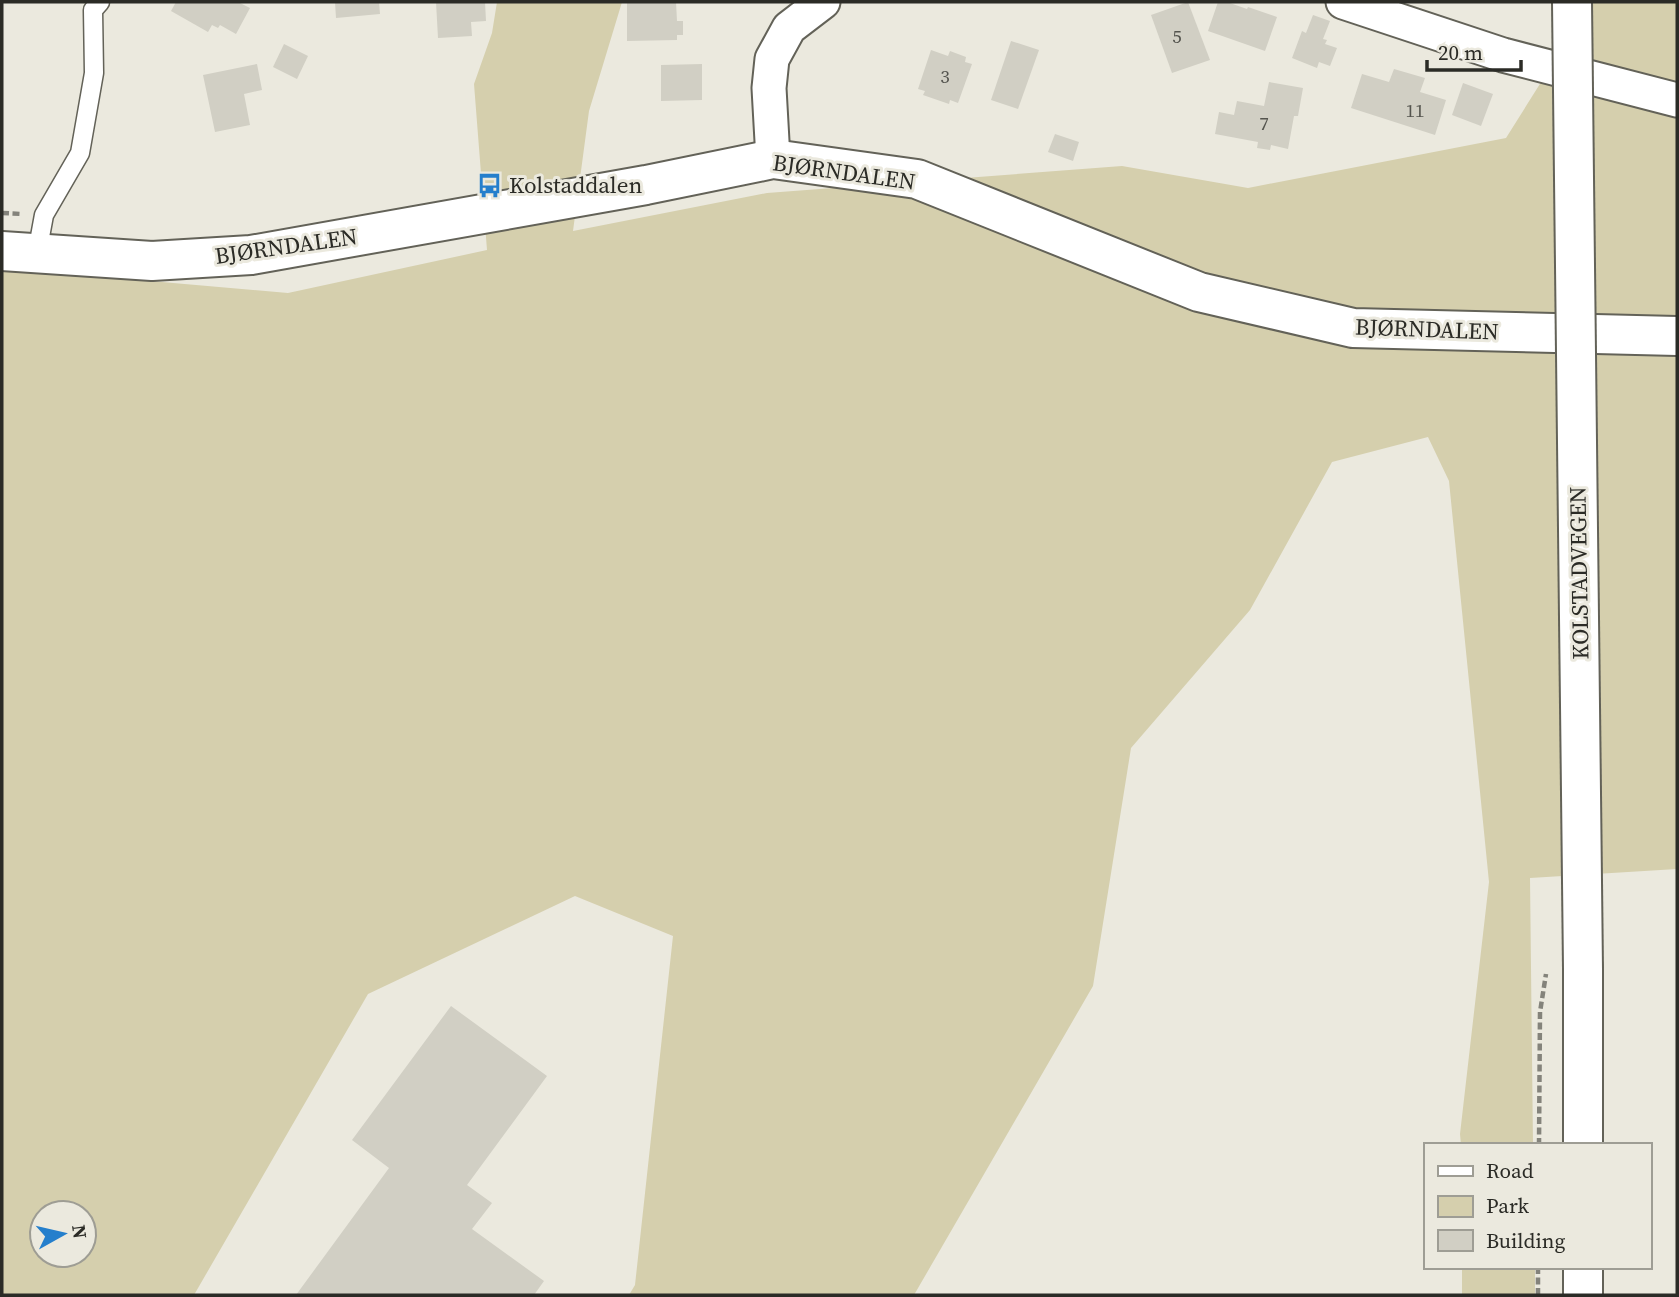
<svg xmlns="http://www.w3.org/2000/svg" width="1679" height="1297" font-family="'Source Serif 4',serif">
  <style>
    .green { fill: #d5cfad; fill-rule: evenodd }
    .building { fill: #d1cfc4 }
    .lines { fill: none; stroke-linecap: round; stroke-linejoin: round }
    .lane-casing { stroke: #636258; stroke-width: 21 }
    .street-casing { stroke: #636258; stroke-width: 37 }
    .secondary-casing { stroke: #636258; stroke-width: 42 }
    .path { stroke: #84837b; stroke-width: 4.5; stroke-dasharray: 7 3.5; stroke-linecap: butt }
    .lane { stroke: #fff; stroke-width: 18 }
    .street { stroke: #fff; stroke-width: 33 }
    .secondary { stroke: #fff; stroke-width: 38 }
    .secondary-bridge-casing { stroke: #636258; stroke-width: 42; stroke-linecap: butt }
    .secondary-bridge { stroke: #fff; stroke-width: 38 }
    .labels { text-anchor: middle; stroke-width: 6; stroke-linejoin: round; paint-order: stroke }
    .number-label { font-size: 19px; fill: #54544e }
    .street-label { font-size: 23px; fill: #2b2b26; stroke: #ebe9de }
    .poi-label { font-size: 23px; fill: #2b2b26; stroke: #ebe9de; text-anchor: start }
  </style>
  <rect width="100%" height="100%" fill="#ebe9de"/>
  <!-- green -->
  <g class="green">
    <path d="M 497,2 L 622,2 L 589,111 L 573,231 L 767,193 L 1122,166 L 1248,188 L 1506,138 L 1577,25 L 1580,2 L 1677,2 L 1677,869 L 1530,878 L 1533,1145 L 1461,1145 L 1460,1134 L 1489,882 L 1449,481 L 1428,437 L 1332,462 L 1250,610 L 1131,748 L 1093,986 L 914,1295 L 629,1295 L 635,1285 L 673,936 L 575,896 L 368,994 L 194,1295 L 2,1295 L 2,268 L 288,293 L 487,250 L 474,84 L 492,33 ZM 42,1213 L 84,1213 L 84,1255 L 42,1255 Z"/>
    <rect x="1462" y="1267" width="73" height="28"/>
  </g>
  <!-- building -->
  <g class="building">
    <polygon points="176,2 238,2 250,8 236,34 220,25 218,28 212,25 208,32 171,11"/>
    <polygon points="335,2 379,2 380,14 336,18"/>
    <polygon points="436,2 485,2 486,21 471,22 472,36 438,38"/>
    <polygon points="627,2 676,2 677,21 683,21 683,35 677,35 677,40 627,41"/>
    <polygon points="1188,2 1210,60 1172,73 1151,15"/>
    <polygon points="1218,2 1227,2 1247,9 1248,7 1277,17 1265,51 1208,31"/>
    <polygon points="1313,15 1330,21 1323,39 1327,40 1325,44 1337,48 1330,66 1319,62 1317,68 1292,58 1302,31 1306,33"/>
    <polygon points="1011,41 1039,50 1018,109 991,100"/>
    <polygon points="284,44 308,56 297,79 273,67"/>
    <polygon points="931,50 948,56 950,51 966,57 965,62 972,64 958,103 950,100 949,104 923,95 925,91 918,89"/>
    <polygon points="257,64 262,90 244,94 250,125 215,132 203,75"/>
    <polygon points="702,64 702,100 661,101 661,65"/>
    <polygon points="1394,69 1425,78 1420,92 1446,100 1435,135 1351,108 1362,74 1389,82"/>
    <polygon points="1269,82 1303,88 1298,116 1294,116 1288,149 1271,145 1270,150 1257,148 1258,142 1215,134 1219,112 1234,115 1237,101 1264,106"/>
    <polygon points="1463,83 1493,94 1481,126 1452,115"/>
    <polygon points="1055,134 1079,142 1073,161 1048,152"/>
    <polygon points="451,1006 547,1076 467,1185 492,1203 472,1229 544,1281 534,1295 296,1295 389,1168 352,1140"/>
  </g>
  <g class="lines">
    <defs>
      <polyline id="lane" points="37,253 44,215 80,153 94,73 93,10 100,2"/>
      <g id="street">
        <polyline points="1343,2 1503,55 1677,100"/>
        <polyline points="773,159 769,88 772,59 789,28 823,2"/>
      </g>
      <g id="secondary">
        <polyline points="2,251 152,261 251,255 646,185 773,159 917,179 1199,292 1353,328 1677,336"/>
        <polyline points="1583,1145 1583,969"/>
        <polyline points="1583,1295 1583,1267"/>
      </g>
    </defs>
    <!-- lane casing -->
    <use href="#lane" class="lane-casing"/>
    <!-- street casing -->
    <use href="#street" class="street-casing"/>
    <!-- secondary casing -->
    <use href="#secondary" class="secondary-casing"/>
    <!-- path -->
    <g class="path">
      <polyline points="2,213 22,214"/>
      <polyline points="1539,1145 1540,1012 1546,974"/>
      <polyline points="1538,1295 1538,1267"/>
    </g>
    <!-- lane -->
    <use href="#lane" class="lane"/>
    <!-- street -->
    <use href="#street" class="street"/>
    <!-- secondary -->
    <use href="#secondary" class="secondary"/>
    <defs>
      <polyline id="secondary-bridge" points="1572,2 1583,969"/>
    </defs>
    <!-- secondary-bridge casing -->
    <use href="#secondary-bridge" class="secondary-bridge-casing"/>
    <!-- secondary-bridge -->
    <use href="#secondary-bridge" class="secondary-bridge"/>
  </g>
  <!-- icons -->
  <defs>
    <symbol id="bus-bare" viewBox="-9 -9 18 18"><path d="M-5-6H5V4H4V6H2V4H-2V6H-4V4H-5ZM-3.5-4V0h7V-4ZM-3.5 1.2v1.5H-2V1.2ZM2 1.2v1.5H3.5V1.2Z" fill="#257fcc" stroke="#ebe9de" stroke-width="2.5" paint-order="stroke"/></symbol>
  </defs>
  <g fill-rule="evenodd">
    <use href="#bus-bare" x="472" y="168" width="35" height="35"/>
  </g>
  <g class="labels">
    <!-- number labels -->
    <g class="number-label">
      <text x="1177" y="43">5</text>
      <text x="945" y="83">3</text>
      <text x="1415" y="117">11</text>
      <text x="1264" y="130">7</text>
    </g>
    <!-- street labels -->
    <g class="street-label">
      <text transform="translate(844 172) rotate(8)" y="8">BJØRNDALEN</text>
      <text transform="translate(286 246) rotate(-8)" y="8">BJØRNDALEN</text>
      <text transform="translate(1427 329) rotate(2)" y="8">BJØRNDALEN</text>
      <text transform="translate(1579 573) rotate(-91)" y="8">KOLSTADVEGEN</text>
    </g>
    <!-- poi labels -->
    <g class="poi-label">
      <text x="509" y="193">Kolstaddalen</text>
    </g>
  </g>
  <!-- border -->
  <rect width="1679" height="1297" fill="none" stroke="#2b2b26" stroke-width="7"/>
  <!-- legend -->
  <rect x="1424" y="1143" width="228" height="126" fill="#ebe9de" stroke="#9e9d94" stroke-width="2"/>
  <rect x="1438" y="1166" width="35" height="10" fill="#ffffff" stroke="#9e9d94" stroke-width="2"/>
  <text x="1486" y="1178" font-size="21" fill="#2b2b26">Road</text>
  <rect x="1438" y="1196" width="35" height="21" fill="#d5cfad" stroke="#9e9d94" stroke-width="2"/>
  <text x="1486" y="1213" font-size="21" fill="#2b2b26">Park</text>
  <rect x="1438" y="1230" width="35" height="21" fill="#d1cfc4" stroke="#9e9d94" stroke-width="2"/>
  <text x="1486" y="1248" font-size="21" fill="#2b2b26">Building</text>
  <!-- north arrow -->
  <g transform="translate(63 1234) rotate(82)"><circle r="33" fill="#ebe9de" stroke="#9e9d94" stroke-width="2"/>
  <path d="M0-5L12 26L0 18L-12 26Z" fill="#257fcc"/>
  <text y="-10" font-size="19" font-weight="bold" text-anchor="middle" fill="#2b2b26">N</text>
  </g>
  <!-- scale -->
  <path d="M1427 60v10h94v-10" fill="none" stroke="#2b2b26" stroke-width="3.5"/>
  <text x="1438" y="60" font-size="21" fill="#2b2b26" stroke="#ebe9de" stroke-width="5" paint-order="stroke">20 m</text>
</svg>
